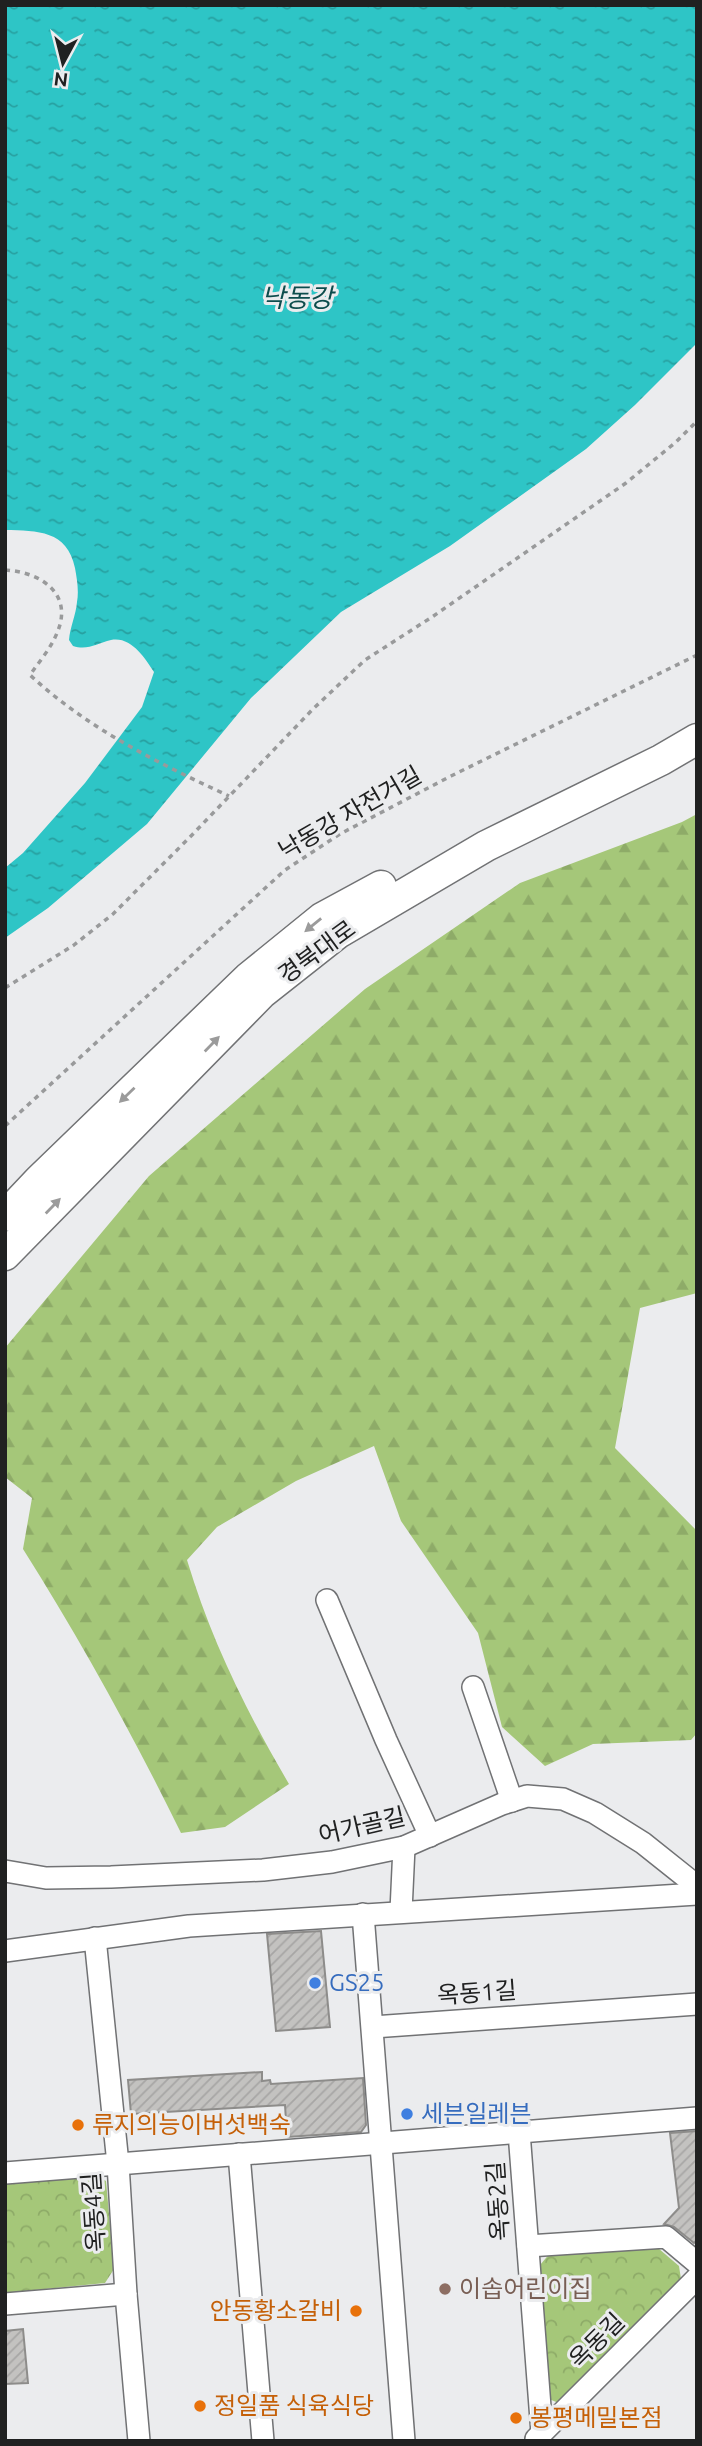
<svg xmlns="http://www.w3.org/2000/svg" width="702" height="2446" font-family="Ubuntu,'Noto Sans KR',sans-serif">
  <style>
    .forest { fill: url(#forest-firs) }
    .park { fill: url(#park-crowns) }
    .water { fill: url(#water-ripples) }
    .building { fill: url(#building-hatch); stroke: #8d8c8a; stroke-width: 2 }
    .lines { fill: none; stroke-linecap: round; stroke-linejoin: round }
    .street-casing { stroke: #717274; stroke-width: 24 }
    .secondary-casing { stroke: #717274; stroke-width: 33 }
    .path { stroke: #999a9b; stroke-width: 3.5; stroke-dasharray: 5 5; stroke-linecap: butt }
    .street { stroke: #fff; stroke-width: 21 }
    .secondary { stroke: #fff; stroke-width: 30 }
    .oneway { fill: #9b9b9b }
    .shop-dot { fill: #3f7fe0; stroke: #ebecee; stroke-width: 2.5 }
    .food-dot { fill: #e8710a; stroke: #ebecee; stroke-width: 2.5 }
    .education-dot { fill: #8d6e63; stroke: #ebecee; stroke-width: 2.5 }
    .labels { text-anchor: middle; stroke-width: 6; stroke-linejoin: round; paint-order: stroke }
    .street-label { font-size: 24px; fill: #202121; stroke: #ebecee }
    .shop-label { font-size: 24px; fill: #366cbe; stroke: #ebecee; text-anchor: start }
    .food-label { font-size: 24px; fill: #c56008; stroke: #ebecee; text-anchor: start }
    .education-label { font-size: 24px; fill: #785e54; stroke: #ebecee; text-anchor: start }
    .water-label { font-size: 26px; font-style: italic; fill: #0d4c4c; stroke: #ebecee }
  </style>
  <defs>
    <pattern id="forest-firs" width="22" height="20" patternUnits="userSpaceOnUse" patternTransform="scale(1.75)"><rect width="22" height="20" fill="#a5c779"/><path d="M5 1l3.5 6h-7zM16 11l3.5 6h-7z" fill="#8eab68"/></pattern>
    <pattern id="park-crowns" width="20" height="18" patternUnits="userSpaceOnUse" patternTransform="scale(1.75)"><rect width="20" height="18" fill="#a5c779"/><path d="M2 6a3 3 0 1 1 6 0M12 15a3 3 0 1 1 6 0" fill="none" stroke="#8eab68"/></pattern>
    <pattern id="water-ripples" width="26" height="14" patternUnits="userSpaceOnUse" patternTransform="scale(1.75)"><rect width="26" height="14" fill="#2ec5c6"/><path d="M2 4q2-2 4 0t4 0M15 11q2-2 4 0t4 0" fill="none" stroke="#27a0a0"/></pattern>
    <pattern id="building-hatch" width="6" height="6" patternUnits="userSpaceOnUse" patternTransform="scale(1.75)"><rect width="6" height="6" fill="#c3c2c0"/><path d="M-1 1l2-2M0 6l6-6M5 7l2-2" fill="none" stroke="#a7a6a5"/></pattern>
  </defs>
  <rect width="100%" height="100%" fill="#ebecee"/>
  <!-- forest -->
  <path class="forest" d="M 697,814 L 697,1293 L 640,1308 L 615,1448 L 697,1531 L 697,1733 L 691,1740 L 593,1744 L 545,1766 L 502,1727 L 478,1633 L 401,1521 L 374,1446 L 296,1481 L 217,1527 L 187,1560 C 211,1640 247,1713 289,1784 L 225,1827 L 181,1833 C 133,1735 81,1641 23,1549 L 32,1498 L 5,1477 L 5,1348 L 149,1176 L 365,989 L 520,883 L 682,822 Z"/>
  <!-- park -->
  <g class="park">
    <polygon points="92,2173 106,2181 114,2269 105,2283 5,2293 5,2180"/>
    <polygon points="658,2248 679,2266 681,2279 561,2404 549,2399 540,2265 551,2252"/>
  </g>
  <!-- water -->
  <path class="water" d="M 5,5 L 697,5 L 697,343 L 635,405 L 586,449 L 450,546 L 341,612 L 251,698 L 147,824 L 48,908 L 5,938 L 5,868 L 23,853 L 85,783 L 142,707 L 154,672 C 145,658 131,636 111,640 C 97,643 88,651 73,646 L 69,640 C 70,627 76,615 77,602 C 79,591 77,579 75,568 C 67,530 38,531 5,530 Z"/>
  <!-- building -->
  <g class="building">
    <polygon points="321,1931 330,2027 276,2031 267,1934"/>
    <polygon points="262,2072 262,2081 270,2080 271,2084 363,2078 366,2125 361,2132 287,2137 285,2105 131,2114 128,2080"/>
    <polygon points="697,2131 697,2240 694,2243 674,2227 664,2224 679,2208 670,2133"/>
    <polygon points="23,2329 28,2383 5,2384 5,2331"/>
  </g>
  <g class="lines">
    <defs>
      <g id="street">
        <polyline points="327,1600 386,1740 430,1836"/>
        <polyline points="473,1687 512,1801"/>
        <polyline points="5,1871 46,1878 111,1877 263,1870 332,1862 404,1847 502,1804 527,1796 563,1799 595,1813 643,1843 697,1886"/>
        <polyline points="401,1911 404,1847"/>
        <polyline points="363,1914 404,2441"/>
        <polyline points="95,1938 118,2164 126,2294 139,2441"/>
        <polyline points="5,1951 189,1926 697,1894"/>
        <polyline points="373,2027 697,2004"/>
        <polyline points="519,2132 542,2433"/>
        <polyline points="239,2154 263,2441"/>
        <polyline points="5,2173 697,2118"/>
        <polyline points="528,2246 666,2237 697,2263"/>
        <polyline points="5,2304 126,2294"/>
        <polyline points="536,2439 697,2278"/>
      </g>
      <g id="secondary">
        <polyline points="5,1216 39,1180 248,978 322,918 381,886"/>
        <polyline points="5,1255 262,993 338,933 486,846 661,760 697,739"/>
      </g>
    </defs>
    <!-- street casing -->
    <use href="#street" class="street-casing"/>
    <!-- secondary casing -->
    <use href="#secondary" class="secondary-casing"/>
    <!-- path -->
    <g class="path">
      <path d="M 5,570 C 41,572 74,594 57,633 C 51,648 39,662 30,675 C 88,729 158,763 229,796"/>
      <polyline points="5,988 74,945 113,914 191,836 313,709 365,660 432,617 626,483 676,442 697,421"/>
      <polyline points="5,1126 285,870 340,834 451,776 697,655"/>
    </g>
    <!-- street -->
    <use href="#street" class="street"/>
    <!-- secondary -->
    <use href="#secondary" class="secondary"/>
  </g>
  <!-- one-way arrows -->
  <defs><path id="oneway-solid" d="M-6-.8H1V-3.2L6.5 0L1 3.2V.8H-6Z" transform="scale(1.75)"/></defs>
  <g class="oneway">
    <use href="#oneway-solid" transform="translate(313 925) rotate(141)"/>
    <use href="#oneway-solid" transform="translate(212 1044) rotate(-46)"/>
    <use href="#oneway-solid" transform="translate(127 1095) rotate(136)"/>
    <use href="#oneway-solid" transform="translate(53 1206) rotate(-46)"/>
  </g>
  <!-- markers -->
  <g class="shop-dot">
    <circle cx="315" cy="1983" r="7"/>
    <circle cx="407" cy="2114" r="7"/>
  </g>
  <g class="food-dot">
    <circle cx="78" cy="2125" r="7"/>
    <circle cx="356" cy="2311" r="7"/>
    <circle cx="200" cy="2406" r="7"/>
    <circle cx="516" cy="2418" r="7"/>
  </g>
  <circle class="education-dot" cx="445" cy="2289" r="7"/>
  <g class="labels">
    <!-- street labels -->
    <g class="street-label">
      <text transform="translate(350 813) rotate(-30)" y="8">낙동강 자전거길</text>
      <text transform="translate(317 952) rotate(-36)" y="8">경북대로</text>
      <text transform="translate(362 1826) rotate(-13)" y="8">어가골길</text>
      <text transform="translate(477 1993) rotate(-4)" y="8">옥동1길</text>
      <text transform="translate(498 2201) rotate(-94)" y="8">옥동2길</text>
      <text transform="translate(94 2212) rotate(-94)" y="8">옥동4길</text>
      <text transform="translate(597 2341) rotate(-45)" y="8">옥동길</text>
    </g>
    <!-- shop labels -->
    <g class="shop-label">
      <text x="329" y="1991">GS25</text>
      <text x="421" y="2122">세븐일레븐</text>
    </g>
    <!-- food labels -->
    <g class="food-label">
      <text x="92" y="2133">류지의능이버섯백숙</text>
      <text x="342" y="2319" text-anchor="end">안동황소갈비</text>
      <text x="214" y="2414">정일품 식육식당</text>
      <text x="530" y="2426">봉평메밀본점</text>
    </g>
    <!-- education labels -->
    <g class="education-label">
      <text x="459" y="2297">이솝어린이집</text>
    </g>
    <!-- water labels -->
    <g class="water-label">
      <text x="297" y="307">낙동강</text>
    </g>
  </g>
  <!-- border -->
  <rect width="702" height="2446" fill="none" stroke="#202121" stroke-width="14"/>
  <!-- north arrow -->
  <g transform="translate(63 63) rotate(187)" stroke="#ebecee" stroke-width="5" paint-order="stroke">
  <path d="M0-5L12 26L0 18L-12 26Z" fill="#202121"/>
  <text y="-10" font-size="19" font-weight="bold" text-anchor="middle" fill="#202121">N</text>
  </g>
</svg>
